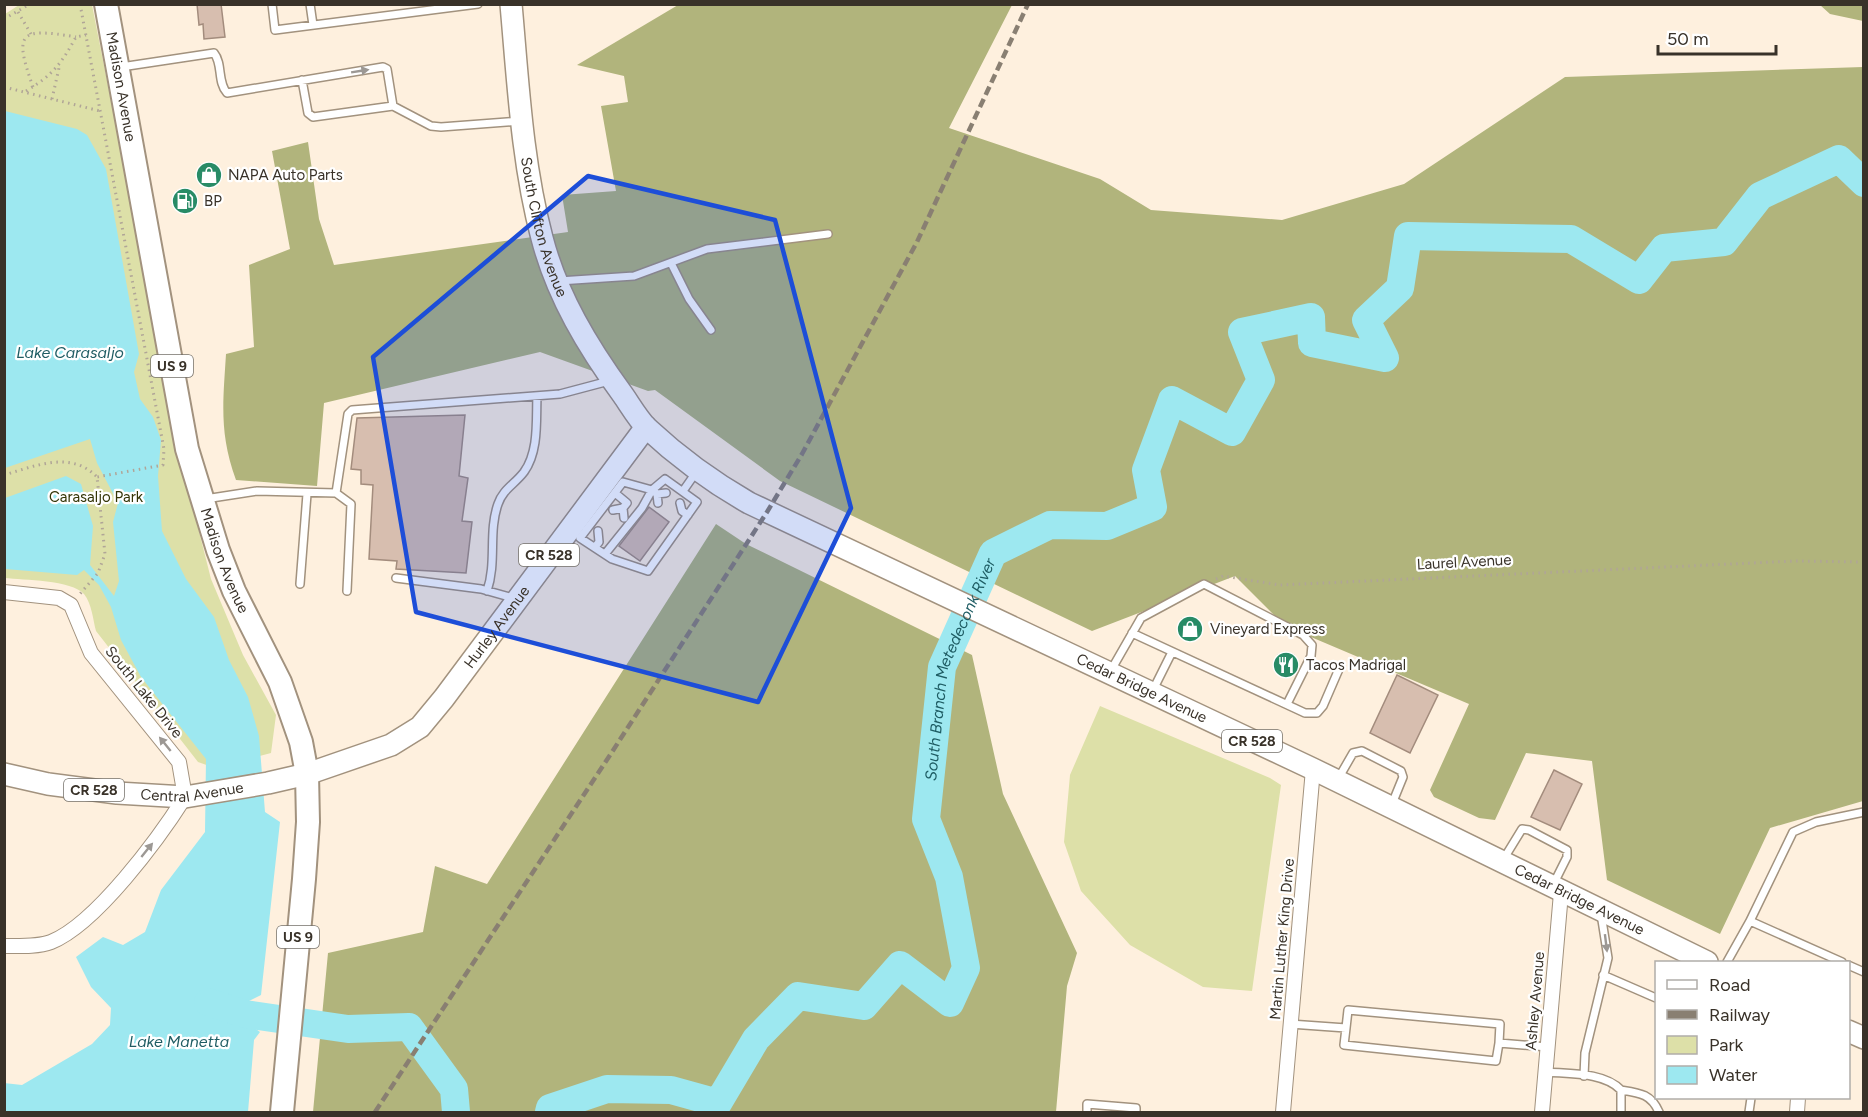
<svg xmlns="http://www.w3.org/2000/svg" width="1868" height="1117" font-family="Figtree,sans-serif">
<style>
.green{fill:#dde0a8}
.forest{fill:#b1b47c}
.water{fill:#9de8f0}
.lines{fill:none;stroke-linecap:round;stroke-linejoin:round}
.river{stroke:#9de8f0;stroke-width:28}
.building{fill:#d7beaf;stroke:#a38c7d;stroke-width:1.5}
.service-casing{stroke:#a2927e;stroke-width:10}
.minor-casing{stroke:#a2927e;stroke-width:16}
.primary-casing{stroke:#a2927e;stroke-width:24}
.trunk-casing{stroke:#a2927e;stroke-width:26}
.path{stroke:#b0a597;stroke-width:3;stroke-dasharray:1.5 4.5;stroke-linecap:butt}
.service{stroke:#fff;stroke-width:7}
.minor{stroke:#fff;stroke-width:14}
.primary{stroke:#fff;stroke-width:21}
.trunk{stroke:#fff;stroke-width:22}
.rail{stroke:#897f72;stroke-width:4.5;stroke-dasharray:9 4.5;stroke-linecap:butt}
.oneway{fill:#9c9894}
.marked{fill:#1d4ed8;fill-opacity:0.2;stroke:#1d4ed8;stroke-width:4.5;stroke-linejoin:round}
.labels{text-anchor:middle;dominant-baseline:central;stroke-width:4.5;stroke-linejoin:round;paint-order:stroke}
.shield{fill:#fff;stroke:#747069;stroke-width:1.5}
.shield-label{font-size:14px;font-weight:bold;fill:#393229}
.street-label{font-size:15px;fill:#393229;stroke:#fff}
.poi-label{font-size:15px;fill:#393229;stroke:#fff;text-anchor:start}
.park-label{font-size:15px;fill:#343507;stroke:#fff}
.water-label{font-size:16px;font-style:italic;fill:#1e5c63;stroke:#fff}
</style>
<rect width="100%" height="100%" fill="#fef0de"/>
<path class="green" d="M19,5H92L187,484L211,579L243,655L276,715L271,753L215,768L198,762L96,631C93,620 92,604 84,594C72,580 23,580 5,578V14Z
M1100,706L1270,778L1281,785L1252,991L1203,987L1130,945L1081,891L1064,842L1070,775Z"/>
<path class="forest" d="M678,5H1012L949,128L1100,179L1151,210L1282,220L1404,184L1565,77L1863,67V801L1770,828L1720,934L1607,880L1592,761L1526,753L1495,820L1479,818L1434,797L1430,790L1469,704L1285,626L1235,576L1092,631L780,481L655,390L648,391L540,352L324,403L317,486L236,480C219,433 223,403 226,354L254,347L249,265L290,249L272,151L308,142L319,219L334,265L568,232L562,195L616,191L601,106L628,102L624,76L577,65Z
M1820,5H1863V21L1830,14Z
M716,524L746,544L972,655L1003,794L1077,953L1067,986L1056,1112H313L328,953L423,932L435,866L487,884Z"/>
<path class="water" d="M5,111L77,129L87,135L106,169L139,354L134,372L140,399L153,417L161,440L158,476L162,531L186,579L214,617L229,660L248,697L259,736L265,812L280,822L261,995L249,1001C239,1014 248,1024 260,1032L254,1040L248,1112H5L4,1083L22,1085L92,1044L110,1025L111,1008L91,987L76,957L103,937L123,945L145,932L161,890L205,832L206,759L141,677L121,640L111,607L99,585L84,570L77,575L5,569V498L66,476L81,484L93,526L90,565L114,596L119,581L113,522L118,503L97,463L90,439L5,468Z"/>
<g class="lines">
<g class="river">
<path d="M208,1002L245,1014L348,1029L409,1027L454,1089L456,1112"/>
<path id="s1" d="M549,1112L550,1108L607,1089L671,1090L718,1103L756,1039L798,996L864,1006L900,965L950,1003L966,968L949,877L926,819L942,667L993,553L1050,525L1107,526L1153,507L1146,470L1172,400L1232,432L1261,380L1242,332L1311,317L1312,343L1385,358L1366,320L1400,288L1408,236L1571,239L1639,280L1664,248L1724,242L1760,196L1839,159L1864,183"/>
</g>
</g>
<path class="building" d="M197,4H221L225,37L204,39L203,24L199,25Z
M465,415L459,476L468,478L462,521L472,522L466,573L396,569L397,561L369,559L373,485L361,484V470L351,469L357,418Z
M649,507L669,522L640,561L619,546Z
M1397,675L1438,695L1410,753L1370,733Z
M1554,770L1582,784L1560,830L1531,817Z"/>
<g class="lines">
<g class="service-casing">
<path id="service" d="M272,4L275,30L478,4
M310,4L313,25
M121,67L214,53C223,64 217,82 227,93L383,67L387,69L393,106L313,117L308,113L302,80
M393,106L431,126L441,127L520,121
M671,263L689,299L711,330
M559,281L634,276L707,249L828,234
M665,479L697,502L648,571L612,559L580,538L623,482L652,490Z
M683,491L697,471
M336,493L351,504L347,591
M615,493L627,503L623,508
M205,499L257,491L336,493L348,414L352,410L560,394L609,381
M658,503L657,494L666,493
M680,503L682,511L688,515
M613,510L623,508L624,518
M595,547L599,542L598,531
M605,554L642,508L652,490L657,494
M396,578L481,589L513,598
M300,584L307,494
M487,591C497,562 488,532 498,504C503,489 515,484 524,472C539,451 536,421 537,396
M1132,633L1305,713H1317L1323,706L1339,669
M1110,672L1141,618L1204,584L1303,635L1312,645L1311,656L1287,704
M1153,690L1172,652
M1338,779L1353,753L1362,751L1401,771L1403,777L1392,804
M1503,860L1522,829L1529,830L1567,850V857L1554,883
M1750,921L1793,832L1816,822L1864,812
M1727,962L1750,921L1842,962
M1848,965L1864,972
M1603,975L1656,998
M1290,1024L1346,1028L1348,1010L1500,1024L1499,1043L1548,1047
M1346,1028L1344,1045L1496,1061L1499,1043
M1546,1072C1569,1074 1604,1072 1621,1090V1112
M1584,1076L1585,1053L1608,958L1601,914
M1621,1090C1640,1093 1651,1094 1659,1112
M1087,1112V1104L1136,1108V1112
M1749,1112L1751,1098"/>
</g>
<g class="minor-casing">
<path id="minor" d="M4,592L59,598L71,605L91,653L179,762L185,797C159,838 96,924 51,942C38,947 18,946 4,946
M1283,1112L1313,769
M1542,1112L1561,893
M1797,1112L1798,1098"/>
</g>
<g class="primary-casing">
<g id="primary">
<path id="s2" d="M511,4C518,82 522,163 542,238C557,296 588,347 623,395C630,405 638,419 647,428C677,456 714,483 749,503L1313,769L1707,962"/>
<path id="s3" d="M4,774L48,784L117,793L185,797L268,783L307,774L391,745L420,727L444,698L646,427"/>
<path d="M1848,1031L1864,1038"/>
</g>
</g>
<g class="trunk-casing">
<g id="trunk">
<path id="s4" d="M106,4L187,449L218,550L234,591L280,682L301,742L307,774L308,822L304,879L282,1112"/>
</g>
</g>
<path class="path" d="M80,4L164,449L163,465L97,477
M18,12L31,34
M4,19L30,4
M4,87L100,111
M33,87C14,33 18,27 76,37
M26,91C53,75 61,64 76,37L86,35
M52,99L59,68
M4,475C35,466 71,450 97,477L105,554L98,573L79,595
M1216,579L1223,576L1280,585L1795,561L1864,562"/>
<use href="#service" class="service"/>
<use href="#minor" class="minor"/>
<use href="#primary" class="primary"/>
<use href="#trunk" class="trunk"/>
<path class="rail" d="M375,1112L612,752L767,512L802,454L917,242L1028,4"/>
</g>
<defs><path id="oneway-solid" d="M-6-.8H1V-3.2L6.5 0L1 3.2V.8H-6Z" transform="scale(1.5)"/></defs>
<g class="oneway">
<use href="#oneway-solid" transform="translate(360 71) rotate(-9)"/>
<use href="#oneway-solid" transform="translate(165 744) rotate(-129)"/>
<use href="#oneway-solid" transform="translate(147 850) rotate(-51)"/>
<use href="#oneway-solid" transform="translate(1606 943) rotate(83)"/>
</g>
<path class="marked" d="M588,176L775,220L851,508L758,702L416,612L373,357Z"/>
<defs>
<g id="shop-disc" transform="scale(1.35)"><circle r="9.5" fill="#288b66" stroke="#fff"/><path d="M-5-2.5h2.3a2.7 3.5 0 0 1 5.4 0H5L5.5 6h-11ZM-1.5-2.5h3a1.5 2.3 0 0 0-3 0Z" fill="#fff"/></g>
<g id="fuel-disc" transform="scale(1.35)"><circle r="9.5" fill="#288b66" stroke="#fff"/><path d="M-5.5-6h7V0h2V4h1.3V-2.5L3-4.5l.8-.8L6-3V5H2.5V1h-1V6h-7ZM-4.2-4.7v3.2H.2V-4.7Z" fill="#fff"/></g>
<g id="restaurant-disc" transform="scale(1.35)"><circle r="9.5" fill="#288b66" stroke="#fff"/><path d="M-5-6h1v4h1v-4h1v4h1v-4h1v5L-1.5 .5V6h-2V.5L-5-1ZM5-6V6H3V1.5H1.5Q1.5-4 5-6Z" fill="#fff"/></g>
</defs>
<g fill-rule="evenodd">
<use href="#shop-disc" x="209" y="175"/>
<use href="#fuel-disc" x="185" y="201"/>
<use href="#shop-disc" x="1190" y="629"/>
<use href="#restaurant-disc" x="1286" y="665"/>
</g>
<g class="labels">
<g class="shield">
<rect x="151" y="355" width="42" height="22" rx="4.5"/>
<rect x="519" y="544" width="60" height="22" rx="4.5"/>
<rect x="1222" y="730" width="60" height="22" rx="4.5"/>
<rect x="64" y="779" width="60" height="22" rx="4.5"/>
<rect x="277" y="926" width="42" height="22" rx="4.5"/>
</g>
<g class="shield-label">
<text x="172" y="366">US 9</text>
<text x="549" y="555">CR 528</text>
<text x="1252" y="741">CR 528</text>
<text x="94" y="790">CR 528</text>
<text x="298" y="937">US 9</text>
</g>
<g class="street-label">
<text stroke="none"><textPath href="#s4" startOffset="84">Madison Avenue</textPath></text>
<text stroke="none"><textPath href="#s2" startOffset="226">South Clifton Avenue</textPath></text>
<text stroke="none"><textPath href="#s4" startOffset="570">Madison Avenue</textPath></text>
<text transform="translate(1464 562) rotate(-3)">Laurel Avenue</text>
<text stroke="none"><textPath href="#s3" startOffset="556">Hurley Avenue</textPath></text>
<text stroke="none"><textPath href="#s2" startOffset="1016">Cedar Bridge Avenue</textPath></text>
<text transform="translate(144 692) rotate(51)">South Lake Drive</text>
<text stroke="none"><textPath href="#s3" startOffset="190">Central Avenue</textPath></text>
<text stroke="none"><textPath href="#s2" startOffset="1502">Cedar Bridge Avenue</textPath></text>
<text transform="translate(1282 939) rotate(-85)">Martin Luther King Drive</text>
<text transform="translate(1535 1001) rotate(-85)">Ashley Avenue</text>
</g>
<g class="poi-label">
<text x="228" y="175">NAPA Auto Parts</text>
<text x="204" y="201">BP</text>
<text x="1210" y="629">Vineyard Express</text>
<text x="1306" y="665">Tacos Madrigal</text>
</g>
<g class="park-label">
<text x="96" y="497">Carasaljo Park</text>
</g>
<g class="water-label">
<text x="70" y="352">Lake Carasaljo</text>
<text stroke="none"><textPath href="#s1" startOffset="844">South Branch Metedeconk River</textPath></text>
<text x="179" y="1041">Lake Manetta</text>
</g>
</g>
<rect width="1868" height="1117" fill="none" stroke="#393229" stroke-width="12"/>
<rect x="1655" y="961" width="195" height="138" fill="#ffffff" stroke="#b0ada9" stroke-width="1.5"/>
<rect x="1667" y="980" width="30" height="9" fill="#ffffff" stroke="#b0ada9" stroke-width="1.5"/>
<text x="1709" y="991" font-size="18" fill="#393229">Road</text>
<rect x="1667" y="1010" width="30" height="9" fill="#897f72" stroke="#b0ada9" stroke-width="1.5"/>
<text x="1709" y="1021" font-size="18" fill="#393229">Railway</text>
<rect x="1667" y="1036" width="30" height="18" fill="#dde0a8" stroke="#b0ada9" stroke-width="1.5"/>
<text x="1709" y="1051" font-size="18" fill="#393229">Park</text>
<rect x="1667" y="1066" width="30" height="18" fill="#9de8f0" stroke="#b0ada9" stroke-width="1.5"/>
<text x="1709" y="1081" font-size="18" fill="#393229">Water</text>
<path d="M1658 45v9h118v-9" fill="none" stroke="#393229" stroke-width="3"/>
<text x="1667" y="45" font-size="18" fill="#393229" stroke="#ffffff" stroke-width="4.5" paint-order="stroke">50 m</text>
</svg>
